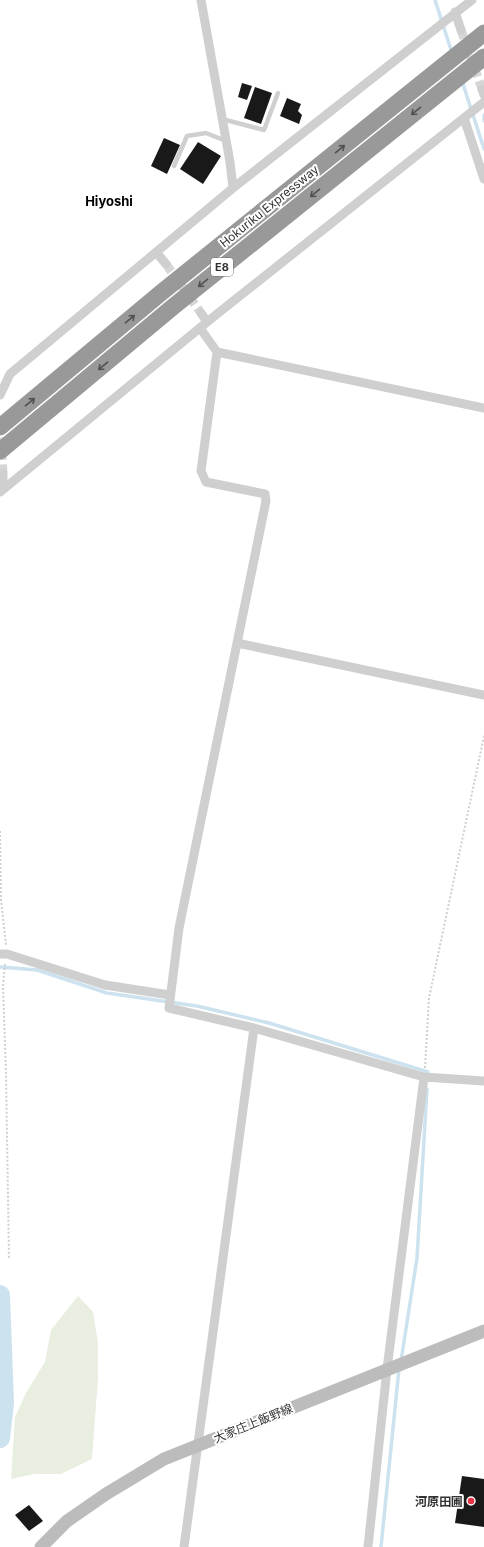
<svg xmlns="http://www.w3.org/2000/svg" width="484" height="1547" font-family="Inter,'Noto Sans JP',sans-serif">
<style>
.green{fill:#e8eee0}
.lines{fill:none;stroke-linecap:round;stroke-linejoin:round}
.stream{stroke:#cce2ee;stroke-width:3.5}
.river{stroke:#cce2ee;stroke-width:20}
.building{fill:#191919}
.minor-tunnel{stroke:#d6d6d6;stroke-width:9;stroke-dasharray:9 4.5;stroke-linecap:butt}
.path{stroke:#cfcfcf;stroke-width:2;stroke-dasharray:2 2;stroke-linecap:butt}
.service{stroke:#cfcfcf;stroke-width:4.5}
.minor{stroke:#cfcfcf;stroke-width:9}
.secondary{stroke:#bcbcbc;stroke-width:13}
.motorway{stroke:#999;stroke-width:17}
.oneway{stroke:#515151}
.poi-dot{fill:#ea3247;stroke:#fff;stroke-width:1.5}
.labels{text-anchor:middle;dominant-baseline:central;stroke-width:4;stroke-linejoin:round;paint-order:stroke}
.shield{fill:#fff;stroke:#707070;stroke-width:1}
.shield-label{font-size:11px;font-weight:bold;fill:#323232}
.street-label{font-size:12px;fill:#323232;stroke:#fff}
.poi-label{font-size:12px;font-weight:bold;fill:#323232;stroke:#fff;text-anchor:end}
.neighbourhood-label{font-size:13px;font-weight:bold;fill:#000;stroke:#fff}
</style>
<rect width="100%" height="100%" fill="#fff"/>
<path class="green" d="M78,1296L93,1312L98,1343V1377L92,1459L61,1474H34L11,1479L15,1417L26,1393L45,1362L51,1330Z"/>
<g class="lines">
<path class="stream" d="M435,0L452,53
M462,81L484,149
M484,115V121
M0,967L37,970L107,993L197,1006L269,1023L428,1072L427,1077
M401,1361L417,1258L427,1089
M381,1547L399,1369"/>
<path class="river" d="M0,1295L4,1403L0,1438"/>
</g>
<path class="building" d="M242,83L252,86L247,100L238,97Z
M255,87L272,93L261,124L244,118Z
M287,98L301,104L298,111L302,115L299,124L280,116Z
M164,138L180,145L167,174L151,166Z
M198,142L221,156L203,184L180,169Z
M462,1476L484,1479V1527L455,1523Z
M29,1505L43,1521L29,1531L15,1515Z"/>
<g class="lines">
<path class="minor-tunnel" d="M461,30L482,89
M166,264L201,313
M0,424L3,473"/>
<path class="path" d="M0,831L1,900L6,945
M5,964L3,986L6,1074L9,1259
M425,1068L429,998L484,736"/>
<path class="service" d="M222,119L264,130L278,93
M174,166L187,136L206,133L226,141"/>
<path class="minor" d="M201,0L230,162L233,188
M455,12L461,30
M482,89L484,95
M464,118L484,179
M156,252L166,264
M201,313L207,322
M200,328L217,352L484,408
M217,352L201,471L206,482L265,494L266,501L179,928L169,1008L254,1028L424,1077L387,1369L368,1547
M0,395L10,374L233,188L472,0
M3,489V473
M0,492L207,322L484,102
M237,643L484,695
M0,954H7L105,985L170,995
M424,1077L484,1081
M184,1547L254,1028"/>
<path class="secondary" d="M41,1547L67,1521L106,1494L164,1459L484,1331"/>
<path class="motorway" d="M0,427L162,292L484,33
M0,451L174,306L484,57"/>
</g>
<defs><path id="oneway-shaft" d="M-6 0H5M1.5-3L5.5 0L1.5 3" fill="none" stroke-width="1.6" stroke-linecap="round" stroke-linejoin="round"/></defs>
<g class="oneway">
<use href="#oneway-shaft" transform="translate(416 111) rotate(141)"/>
<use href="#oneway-shaft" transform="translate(340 149) rotate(-39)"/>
<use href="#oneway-shaft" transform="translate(315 193) rotate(141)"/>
<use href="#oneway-shaft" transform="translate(203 283) rotate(141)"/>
<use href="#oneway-shaft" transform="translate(130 319) rotate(-40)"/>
<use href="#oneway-shaft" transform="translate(103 366) rotate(140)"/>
<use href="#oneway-shaft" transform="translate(30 402) rotate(-40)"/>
</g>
<circle class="poi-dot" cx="471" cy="1501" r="4"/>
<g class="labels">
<rect class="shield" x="211" y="258" width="22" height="18" rx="3"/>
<g class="shield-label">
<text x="222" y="267">E8</text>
</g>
<g class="street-label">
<text transform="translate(269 206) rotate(-39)">Hokuriku Expressway</text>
<text transform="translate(253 1423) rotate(-22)">大家庄上飯野線</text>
</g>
<g class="poi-label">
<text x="463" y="1501">河原田圃</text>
</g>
<g class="neighbourhood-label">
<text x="109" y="201">Hiyoshi</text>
</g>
</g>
</svg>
